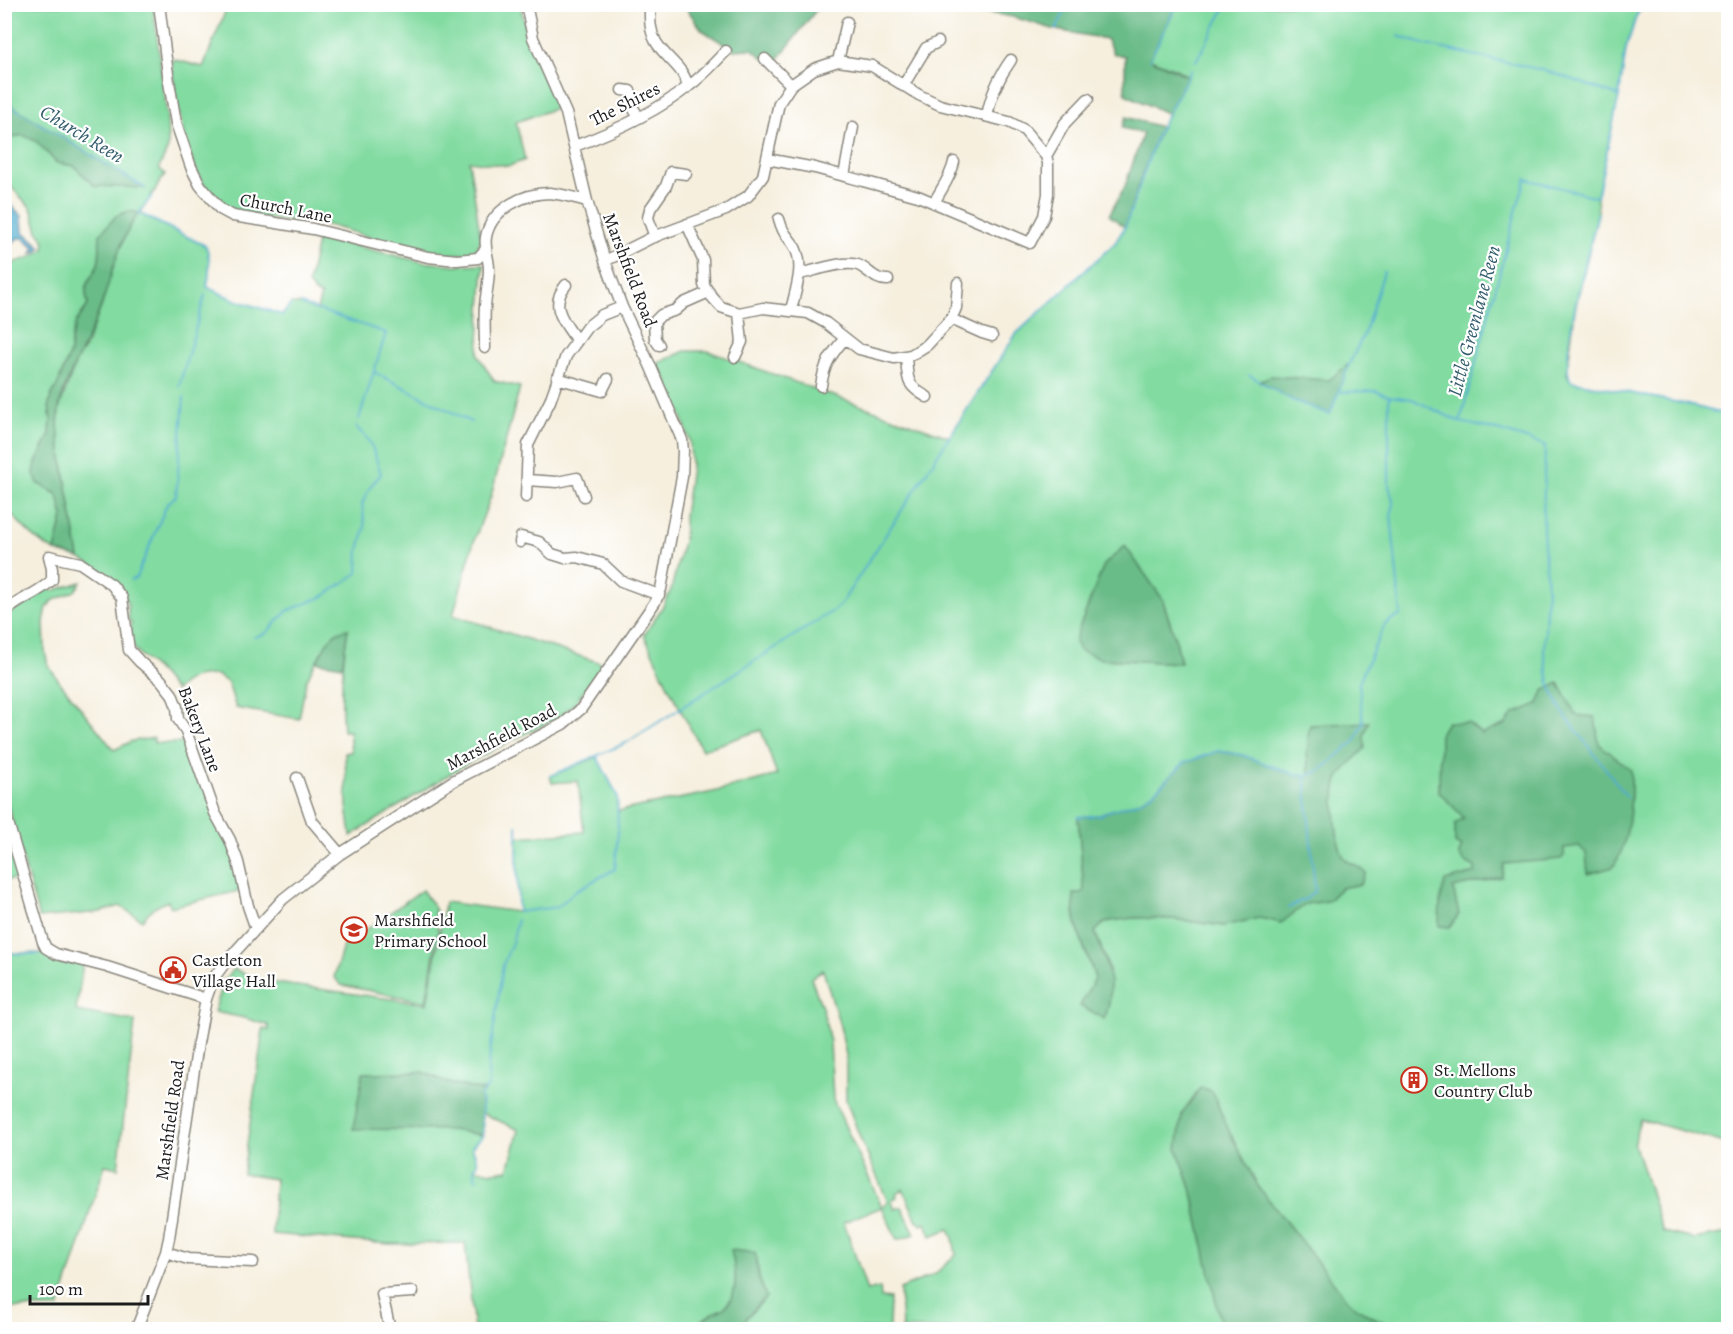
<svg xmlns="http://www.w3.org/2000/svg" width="1733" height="1334" font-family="Alegreya,serif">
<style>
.green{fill:#82dba1;stroke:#4f7c5e;stroke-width:1.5;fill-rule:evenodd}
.forest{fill:#69bb87;stroke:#426c52;stroke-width:1.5}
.water{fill:#51adcf;stroke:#366476;stroke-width:1.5}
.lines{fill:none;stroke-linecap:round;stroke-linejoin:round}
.stream{stroke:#51adcf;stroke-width:2}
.minor-casing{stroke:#89867d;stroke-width:13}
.minor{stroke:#fff;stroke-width:10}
.labels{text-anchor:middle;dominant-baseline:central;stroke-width:4.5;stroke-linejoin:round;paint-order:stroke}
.street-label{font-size:18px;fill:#1c1c1c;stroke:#fff}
.poi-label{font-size:18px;fill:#1c1c1c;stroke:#fff;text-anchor:start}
.water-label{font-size:20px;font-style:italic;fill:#345d6d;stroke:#fff}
</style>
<rect width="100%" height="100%" fill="#fff"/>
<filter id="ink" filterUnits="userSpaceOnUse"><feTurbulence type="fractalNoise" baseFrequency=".0167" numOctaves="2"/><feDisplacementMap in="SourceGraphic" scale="12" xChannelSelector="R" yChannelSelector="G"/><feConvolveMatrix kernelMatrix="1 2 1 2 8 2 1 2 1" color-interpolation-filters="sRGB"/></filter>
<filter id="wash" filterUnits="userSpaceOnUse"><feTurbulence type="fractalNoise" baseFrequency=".008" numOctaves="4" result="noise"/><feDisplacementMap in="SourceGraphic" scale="24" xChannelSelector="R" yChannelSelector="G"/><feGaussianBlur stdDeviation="1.35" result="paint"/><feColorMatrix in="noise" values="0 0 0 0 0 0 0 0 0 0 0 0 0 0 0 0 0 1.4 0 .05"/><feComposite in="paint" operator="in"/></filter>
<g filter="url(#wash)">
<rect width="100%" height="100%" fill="#f6efde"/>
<path class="green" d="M5,5H153L167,116L168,148L159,168L165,174L140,214L206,246C211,260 210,273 207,287L235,300L282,315L291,304H301L317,310L321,295L315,293L308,284L318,237L422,262L456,265L484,264L478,355L494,381L520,387L491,496L474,541L453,615L604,664L574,704L558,718L512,740L461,767L351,836L347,806L345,753L351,752L349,731H343C340,696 342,664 348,629L322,651L312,669L306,682L299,719L236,708L228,683L217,675C196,676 190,676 175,691C169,684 163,676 156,669C137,652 128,650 131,622L128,618C131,585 105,572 79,558L58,433L59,409L77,359L85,347L102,305L110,273L129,227L139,213L129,211L100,234C99,243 101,256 98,264C90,285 82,279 88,305L76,323L71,340L70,353L57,386L51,396L49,405L51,421L50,434L36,463L38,483L58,495L63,517L55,551C35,541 20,524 5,507V264C18,262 33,258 44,249L45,242L38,231L31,208L15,191L5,183V140L23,135L36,141L57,163L74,166L95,186L143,187L5,102Z
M228,5H520L529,40L556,108L516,122L525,160L509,166L469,161L481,240L475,252C423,263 368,233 318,223C285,217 240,223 214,197C186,170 174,96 172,59L203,67Z
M1177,5H1643L1636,17L1626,49L1619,96L1597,197L1598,213L1575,310L1567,374L1571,381L1685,404L1728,415V456L1724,471L1728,507V1144L1640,1119L1634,1143L1663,1232L1694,1239L1728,1233V1329H902L900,1289L935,1274L956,1255L953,1238L949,1229L931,1236L926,1223L921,1225L919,1221H917L903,1189L896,1193L897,1197L891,1200L895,1209L902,1207L915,1234L897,1240L882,1207L844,1222L867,1291L880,1288L881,1298L890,1299L889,1329H742L747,1317L766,1297L759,1278L757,1258L750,1251L739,1252L732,1250L736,1272L734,1292L732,1298L724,1308L710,1315L693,1329H474L465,1243L389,1244L272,1234L275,1179L243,1174L263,1029L269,1030L268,1025L240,1017L214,1012L225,979L234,969L261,981L427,1004L445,902L518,912L517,837L584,832L578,781L552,783L550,776L597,757L617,795L618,811L713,792L777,775L761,730L702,750L669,688L644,635L663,606L671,590L684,538V516L691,467L690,442L682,417L656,364L685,351H708L949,437L1016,334L1115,243L1125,227L1157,135L1188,76L1176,69L1150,59ZM1162,598L1176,641L1181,663L1102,659ZM1229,752L1293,774L1224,926C1190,922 1144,912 1111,921C1104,922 1100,927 1095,931L1110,972L1095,978C1086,951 1071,923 1074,894L1084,892L1078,817L1101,815L1106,812L1138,802L1152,794L1173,773ZM823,970L840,1026L846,1055V1100L861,1140L888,1202L882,1207L833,1099L830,1042L823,1010L811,978ZM423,1072L448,1083L484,1091L481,1095L482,1113L519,1130L508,1170L492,1172L475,1169L478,1163L472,1147L483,1135L452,1130L363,1073Z
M81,582L75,591L52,601L47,607L44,622L45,652L48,665L59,681L114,750L132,741L154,738V743H187L231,848L243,890L171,907L168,901L153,908L142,920L120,906L101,912L39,918L5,795V619L12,610L48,588L52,591Z
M4,822L22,879L5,880Z
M422,890L436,910L434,913L438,930L426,1002L341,985L334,977L343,946Z
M5,953H47L83,963L76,1011L135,1021L118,1168L105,1165L59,1308H5Z"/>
<path class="forest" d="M684,5H820L777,61L765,59L752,49L733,50L702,30Z
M943,5H1177L1150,59L1188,76L1168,114L1125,94V56L1114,54L1106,39L1056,30L1013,17Z
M5,102L145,188L95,186L74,166L57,163L36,141L23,135L5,139Z
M1126,117L1161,127L1142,175L1125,227L1109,215L1125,186L1143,133L1122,128Z
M129,211L139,213C117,242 113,274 101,306C89,341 67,372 59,408C56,424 60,442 62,458C67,492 74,525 79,558L55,551L63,517L58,495L38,483L34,474L36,463L50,434L51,421L49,405L51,396L57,386L70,353L71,340L76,322L88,305C82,279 90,285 98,264C101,256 99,243 100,234L116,216Z
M1349,364L1330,414L1292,400L1259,381L1271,376L1329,380Z
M1125,546L1162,598L1176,641L1181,663L1102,659L1079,650L1075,642L1076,636L1104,565Z
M348,629L342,666L317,662C324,647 330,631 348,629Z
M1559,683L1576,715L1595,717L1599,744L1631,770C1632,799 1630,843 1613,867L1588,874L1586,853L1579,846L1564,848V856L1561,859L1504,864L1502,877L1453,888L1459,914L1450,927L1439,926L1440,901L1445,881L1475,873V867L1463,861L1459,854L1462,847L1455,843V824L1464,818L1439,792L1440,734L1447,722L1468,723L1482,734L1506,724L1513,714L1538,704L1543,691Z
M1369,722L1364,736L1365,748C1357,757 1342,770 1338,780C1332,793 1335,851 1347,861C1355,866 1359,865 1366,873L1361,884L1341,888L1328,901L1306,904L1281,923L1259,918L1224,926L1172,919L1134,918L1110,921L1103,924L1095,932C1106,962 1118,988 1104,1019L1080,1006L1095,978C1087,951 1071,923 1074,894L1084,892L1078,817L1101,815L1106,812L1138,802L1152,794L1184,763L1218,751L1242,755L1293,774L1309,775C1307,757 1306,743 1310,725Z
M423,1072L448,1083L485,1091L481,1095L483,1135L452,1130L353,1129L363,1073Z
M1201,1087L1212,1091L1229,1131L1258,1186L1348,1301L1367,1314L1392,1326L1393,1329H1222L1191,1188L1177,1149L1182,1113Z
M731,1250L755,1253L759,1278L766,1297L747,1317L742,1329H693C699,1324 704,1318 711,1314C715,1312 720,1311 724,1308C741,1294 735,1268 731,1250Z"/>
<path class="water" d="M5,199L22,216L23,231L41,247L36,252L32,253L35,248L23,238H18L8,247L5,246Z"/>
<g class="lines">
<path class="stream" d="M1056,30L1068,4
M1398,36L1426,45L1547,71L1619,96
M1150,59L1177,4
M1196,61L1227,4
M4,102L145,188
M152,196L139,213L206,246C211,260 210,273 207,287L235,300L283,315L291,304
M1598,213C1591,243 1557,359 1571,381L1685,404L1728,415
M301,304L386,333L359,419
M374,372L471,422
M1249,375L1292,400L1330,414L1349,364L1365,332L1384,272
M179,387L205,295
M1341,392L1376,391L1389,396L1412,399L1460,422
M131,580L136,578L167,504L176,496L184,397
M254,637L265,634L287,611L324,596L358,573L359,550L365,527L362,504L370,487L381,474C377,463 375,451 369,441C365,435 359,432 356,426
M550,776L626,743L839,607L1016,334L1115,243L1125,227L1157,135L1191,70
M1627,797L1561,710L1549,683L1544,653L1547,589L1543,530L1545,445L1501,431L1460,422L1518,204L1526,179L1597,197L1619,96L1626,49L1636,17L1643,4
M1078,817L1101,815L1106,812L1138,802L1152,794L1184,763L1218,751L1242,755L1293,774L1309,775L1321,770L1355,741L1363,723L1359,683L1362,675L1384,626L1389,621L1401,615L1391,515L1394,504L1389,486V396
M517,826L518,912L558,907L575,891L615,869L618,831L617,795L597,757
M1288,908L1307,898L1315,891L1305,775
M4,953L39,954
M476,1179L474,1169L478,1163L472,1147L483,1135L481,1095L489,1085L488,1067L503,965L513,940L517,920"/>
</g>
</g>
<g filter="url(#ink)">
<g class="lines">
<g class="minor-casing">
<path id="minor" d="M159,4L169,82L176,123L191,167L200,185L220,209L233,216L313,229L428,257L457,260L478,258L485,250
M650,4C650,17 649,30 656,42C666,59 684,67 688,87
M765,59L791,85
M838,61L847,22
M903,86L926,48L938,42
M622,90L630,91L632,94V106L639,118
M987,116C991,94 998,78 1011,60
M575,146C615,131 655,113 689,86C703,76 714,63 726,51
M1046,156L1065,123L1088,99
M844,176L853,127
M934,203C941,189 951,177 954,162
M779,219C783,233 785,233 793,244C806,264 796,288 791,310
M687,224L703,260L704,285L712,297L721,307L739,313L763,308L808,313L826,323L859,349L894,358L911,355L927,345L951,319L982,333L992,336
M655,237L648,218L650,209L666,186L671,172L686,174
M605,261L651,238L726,210L748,196L763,176L779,103L791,85L814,69L838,61L872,66L919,95L940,105L1009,122L1024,130L1046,156L1048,163V194L1044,216L1030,243L918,196L815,168L767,159
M800,274C814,271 844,260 858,265C868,269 875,281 888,280
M566,285C548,306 565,323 577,341
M951,319L956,308L958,283
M659,345L655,339L654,322L661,315L676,310L684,303L709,292
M485,348C485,334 484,320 485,306C486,294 489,281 489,269C489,258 484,249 486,237C491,209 524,193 550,193C562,194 575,198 587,201
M906,356C908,379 905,385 927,397
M735,357L742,342L739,313
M557,378L602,391L608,379
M821,386C824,364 830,356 845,338
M527,480L557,482L577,478L584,496
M526,497L528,445L550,401L566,356L587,327L602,315L622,307
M520,542L521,537L539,542L552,554L565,558L577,557L603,564L621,581L659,595
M4,613C18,599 38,594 52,580V569L49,556L80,563L112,585L122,598L129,650L140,662L161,680L172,694L177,707L178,719L186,731L215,813L230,840L238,862L248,906L256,929
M297,778L312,821L340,854
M4,809L43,942L46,948L56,954L107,967L206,999
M166,1252L188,1259L253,1262
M136,1330L166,1252L169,1238L198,1043L206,999L213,979L224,964L283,899L340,854L453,781L563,724L581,709L655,602L661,589L682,477L683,451L682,440L650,365L622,307L605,261L587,201L566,113L533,38L526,4
M390,1330L382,1294L413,1292"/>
</g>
<use href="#minor" class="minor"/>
</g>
</g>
<defs>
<g id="school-ring" transform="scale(1.35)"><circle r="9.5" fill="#fff" stroke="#c8321e" stroke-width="1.5"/><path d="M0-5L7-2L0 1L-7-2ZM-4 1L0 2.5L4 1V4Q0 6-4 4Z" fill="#c8321e"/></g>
<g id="civic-ring" transform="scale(1.35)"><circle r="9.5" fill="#fff" stroke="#c8321e" stroke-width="1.5"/><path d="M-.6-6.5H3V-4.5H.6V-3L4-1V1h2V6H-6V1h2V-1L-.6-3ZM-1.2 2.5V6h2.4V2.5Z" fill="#c8321e"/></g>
<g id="building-ring" transform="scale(1.35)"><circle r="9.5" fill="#fff" stroke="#c8321e" stroke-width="1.5"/><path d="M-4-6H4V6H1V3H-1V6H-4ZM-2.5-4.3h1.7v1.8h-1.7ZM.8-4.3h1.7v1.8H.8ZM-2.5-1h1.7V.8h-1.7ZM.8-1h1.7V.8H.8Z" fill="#c8321e"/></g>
</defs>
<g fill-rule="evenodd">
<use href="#school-ring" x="354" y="930"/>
<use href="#civic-ring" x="173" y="970"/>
<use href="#building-ring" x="1414" y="1080"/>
</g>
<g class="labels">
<g class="street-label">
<text transform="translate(625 104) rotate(-27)">The Shires</text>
<text transform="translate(286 208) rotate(11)">Church Lane</text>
<text transform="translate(630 270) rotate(69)">Marshfield Road</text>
<text transform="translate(200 729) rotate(69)">Bakery Lane</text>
<text transform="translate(501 737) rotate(-28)">Marshfield Road</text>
<text transform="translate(170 1120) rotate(-82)">Marshfield Road</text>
</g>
<g class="poi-label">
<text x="374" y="920">Marshfield<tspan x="374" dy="21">Primary School</tspan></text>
<text x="192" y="960">Castleton<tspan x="192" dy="21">Village Hall</tspan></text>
<text x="1434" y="1070">St. Mellons<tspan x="1434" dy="21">Country Club</tspan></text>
</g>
<g class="water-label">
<text transform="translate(82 134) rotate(31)">Church Reen</text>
<text transform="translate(1474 321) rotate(-75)">Little Greenlane Reen</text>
</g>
</g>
<rect width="1733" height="1334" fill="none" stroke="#fff" stroke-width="24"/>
<path d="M30 1295v9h118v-9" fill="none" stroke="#1c1c1c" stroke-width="3"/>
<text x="39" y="1295" font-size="18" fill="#1c1c1c" stroke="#ffffff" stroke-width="4.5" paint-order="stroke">100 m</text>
</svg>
